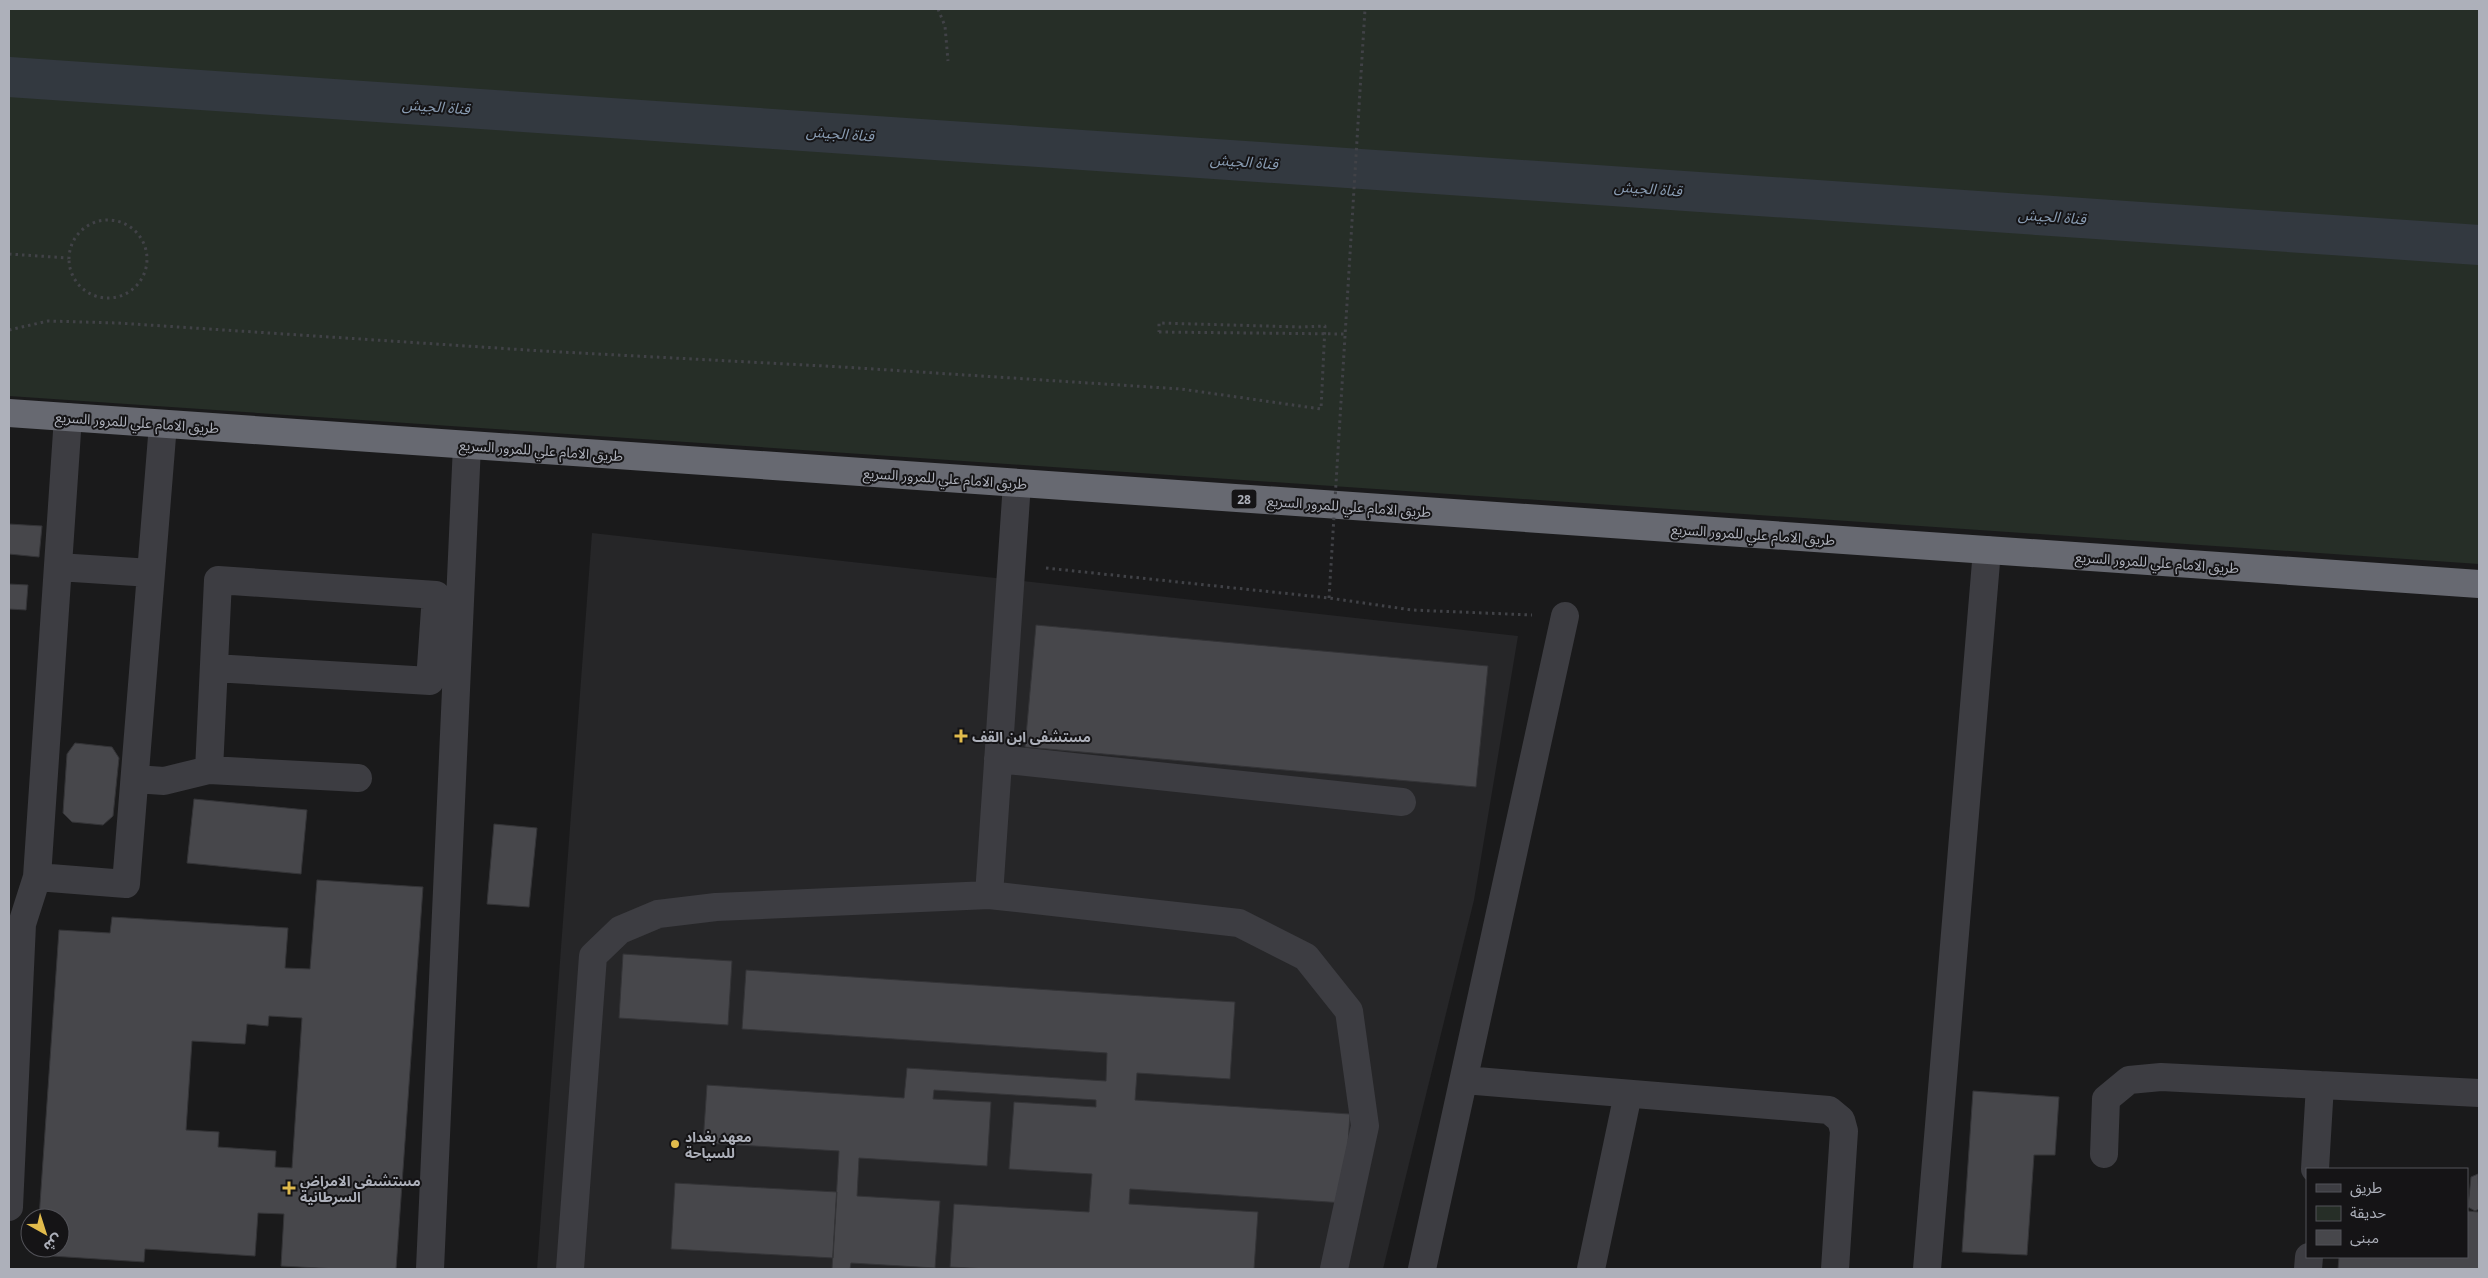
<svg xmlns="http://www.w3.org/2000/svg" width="2488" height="1278" font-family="'Noto Sans','Noto Sans Arabic',sans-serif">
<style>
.built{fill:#262628}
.green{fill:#262e27}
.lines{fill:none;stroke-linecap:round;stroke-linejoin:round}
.canal{stroke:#333940;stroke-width:40}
.building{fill:#47474b;stroke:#343437;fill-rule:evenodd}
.path{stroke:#414247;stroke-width:3;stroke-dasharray:2.5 4;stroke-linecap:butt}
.minor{stroke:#3d3d42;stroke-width:28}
.highway{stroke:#676971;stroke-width:28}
.path-bridge{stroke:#414247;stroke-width:3;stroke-dasharray:2.5 4;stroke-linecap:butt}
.poi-dot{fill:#e1bb4c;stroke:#151416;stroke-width:2}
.labels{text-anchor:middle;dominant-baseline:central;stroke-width:4;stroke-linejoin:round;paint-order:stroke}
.shield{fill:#151416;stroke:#7f8189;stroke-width:1}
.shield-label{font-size:12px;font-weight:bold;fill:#adb0ba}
.street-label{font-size:14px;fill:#adb0ba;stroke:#151416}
.poi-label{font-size:14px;font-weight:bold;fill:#adb0ba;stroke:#151416;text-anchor:start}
.water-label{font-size:15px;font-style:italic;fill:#889bb1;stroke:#151416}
</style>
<rect width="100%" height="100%" fill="#1a1a1b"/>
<path class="built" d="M592,533L1518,636L1474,900L1383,1269H537Z"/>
<path class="green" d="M9,9H2479V564L9,396Z"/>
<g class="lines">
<path class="canal" d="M9,77L2479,245"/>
</g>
<path class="building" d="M9,524L42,526L39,557L9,554Z
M9,584L28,585L26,610L9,609Z
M1036,625L1488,666L1476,787L1025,747Z
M75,743L112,747L119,758L113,816L103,825L72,822L63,813L67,754Z
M194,799L307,810L301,874L187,863Z
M494,824L537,828L529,907L487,904Z
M317,880L423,887L396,1269H337L281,1266L284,1214L258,1213L255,1256L145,1249L144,1262L36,1255L37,1248H60V1218H39L59,930L110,933L112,917L288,928L285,968L310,969ZM269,1016L302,1018L292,1168L275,1167L276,1151L218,1147L219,1132L186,1130L192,1041L245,1044L247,1024L268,1026Z
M623,954L732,961L728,1025L619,1018Z
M746,970L1235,1002L1230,1079L1137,1073L1135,1100L1350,1114L1344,1203L1130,1189L1129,1204L1258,1212L1254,1269H988L950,1267L954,1204L1089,1212L1092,1174L1009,1169L1014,1102L1096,1107V1100L934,1090L933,1099L991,1102L987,1166L859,1158L857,1196L940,1201L935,1268L851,1263L850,1269H832L839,1151L703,1143L707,1085L904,1098L907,1068L1106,1081L1107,1053L742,1029Z
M1973,1091L2059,1097L2055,1155H2034L2027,1255L1962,1252Z
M2478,1174L2479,1209L2475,1211L2468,1207L2471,1177Z
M675,1183L837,1192L833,1258L671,1249Z
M2467,1211L2479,1212V1269H2338L2339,1257H2467Z"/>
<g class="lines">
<path class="path" d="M938,9L945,26L948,61
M69 259a39 39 0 1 1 78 0a39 39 0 1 1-78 0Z
M9,254L68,258
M9,330L48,321L118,323L542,351L843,367L1181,389L1321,409L1325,326L1301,327L1159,323V332
M1046,568L1329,598L1412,610L1532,615"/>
<path class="minor" d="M68,417L37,877L126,884L163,424
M1017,483L989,895L1239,923L1306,957L1349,1011L1365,1126L1334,1269
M58,567L151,573
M998,759L1402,802
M209,770L218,580L436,595L430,681L214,668
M135,779L164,781L209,770L358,778
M1464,1080L1829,1110L1841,1120L1844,1131L1835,1269
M2104,1154L2106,1099L2129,1080L2161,1077L2479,1093
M2315,1169L2320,1085
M9,1207L22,924L37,877
M430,1269L467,445
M570,1269L593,956L620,930L658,914L716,907L989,895
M1422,1269L1565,616
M1591,1269L1628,1094
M1927,1269L1987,550
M2308,1269L2309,1257"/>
<path class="highway" d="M9,413L2479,584"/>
<path class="path-bridge" d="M1159,332L1345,334
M1329,598L1365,9"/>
</g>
<g class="poi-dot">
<path d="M958.5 728.5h5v5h5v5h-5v5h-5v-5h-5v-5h5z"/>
<circle cx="675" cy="1144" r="5"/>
<path d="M286.5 1180.5h5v5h5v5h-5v5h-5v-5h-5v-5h5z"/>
</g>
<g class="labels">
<rect class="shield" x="1231.5" y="489.5" width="25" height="19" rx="4"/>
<g class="shield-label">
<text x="1244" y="499">28</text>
</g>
<g class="street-label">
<text transform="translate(137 422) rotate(4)">طريق الامام علي للمرور السريع</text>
<text transform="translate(541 450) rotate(4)">طريق الامام علي للمرور السريع</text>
<text transform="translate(945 478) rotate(4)">طريق الامام علي للمرور السريع</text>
<text transform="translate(1349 506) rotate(4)">طريق الامام علي للمرور السريع</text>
<text transform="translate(1753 534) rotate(4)">طريق الامام علي للمرور السريع</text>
<text transform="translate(2157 562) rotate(4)">طريق الامام علي للمرور السريع</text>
</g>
<g class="poi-label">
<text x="972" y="736">مستشفى ابن القف</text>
<text x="685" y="1136">معهد بغداد<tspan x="685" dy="16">للسياحة</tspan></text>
<text x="300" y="1180">مستشىفى الامراض<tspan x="300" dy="16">السرطانية</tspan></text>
</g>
<g class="water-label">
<text transform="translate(436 106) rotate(4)">قناة الجيش</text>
<text transform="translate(840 133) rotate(4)">قناة الجيش</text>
<text transform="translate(1244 161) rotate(4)">قناة الجيش</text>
<text transform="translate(1648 188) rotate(4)">قناة الجيش</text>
<text transform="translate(2052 216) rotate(4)">قناة الجيش</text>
</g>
</g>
<rect width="2488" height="1278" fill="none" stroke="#adb0ba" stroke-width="20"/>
<rect x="2306" y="1168" width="162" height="90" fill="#151416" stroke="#525258"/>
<rect x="2316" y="1184" width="25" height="8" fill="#3d3d42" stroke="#525258"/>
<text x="2350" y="1193" font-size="15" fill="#adb0ba">طريق</text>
<rect x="2316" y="1206" width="25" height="15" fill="#262e27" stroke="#525258"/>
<text x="2350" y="1218" font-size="15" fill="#adb0ba">حديقة</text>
<rect x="2316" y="1230" width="25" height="15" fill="#47474b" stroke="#525258"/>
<text x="2350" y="1243" font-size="15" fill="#adb0ba">مبنى</text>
<g transform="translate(45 1233) rotate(141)"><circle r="24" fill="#151416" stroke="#525258"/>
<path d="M0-4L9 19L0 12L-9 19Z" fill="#e1bb4c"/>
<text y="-8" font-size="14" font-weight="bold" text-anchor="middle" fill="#adb0ba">ش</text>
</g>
</svg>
